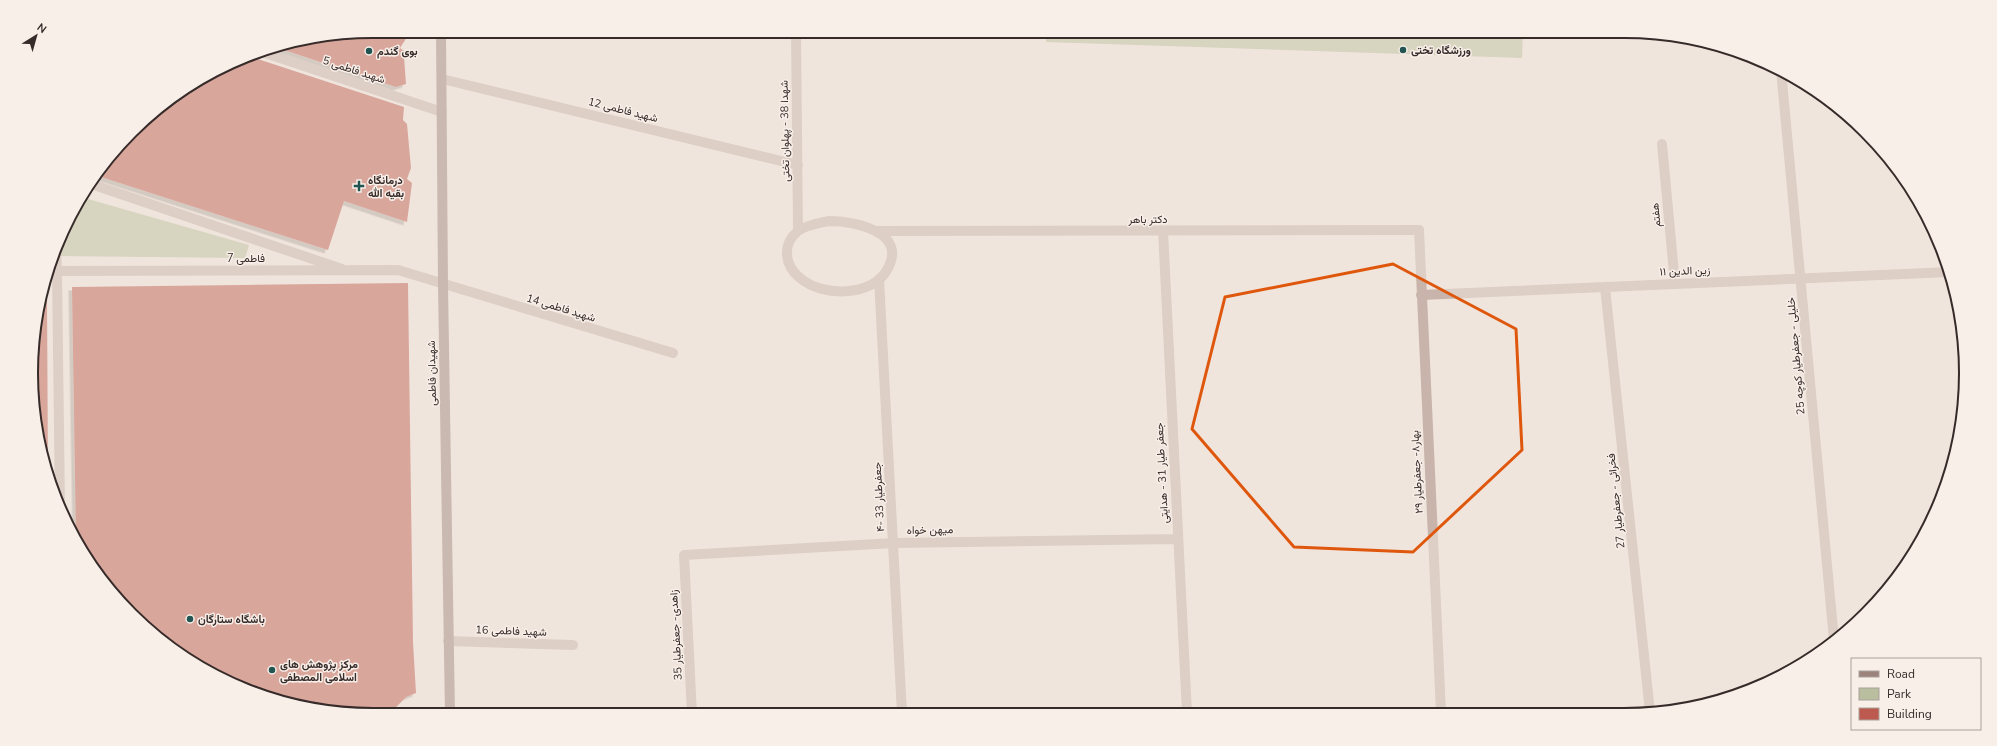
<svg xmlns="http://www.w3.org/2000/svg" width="1997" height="746" font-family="'Nunito Sans',Vazirmatn,sans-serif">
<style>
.green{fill:#b8be9e}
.building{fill:#bd5a4f;filter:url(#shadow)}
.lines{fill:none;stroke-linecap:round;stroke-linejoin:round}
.lane{stroke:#c8b4aa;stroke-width:10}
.street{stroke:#c8b4aa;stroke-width:10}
.secondary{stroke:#9b837c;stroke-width:10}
.marked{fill:none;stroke:#df570d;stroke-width:3;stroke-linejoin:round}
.poi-dot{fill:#225451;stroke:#f8efe9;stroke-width:1.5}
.labels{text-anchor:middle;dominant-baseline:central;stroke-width:3;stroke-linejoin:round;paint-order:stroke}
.poi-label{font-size:11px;font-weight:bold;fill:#362b29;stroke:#f8efe9;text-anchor:start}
.street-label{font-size:11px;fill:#362b29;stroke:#f8efe9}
.rim{fill:none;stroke:#362b29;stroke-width:2}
</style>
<defs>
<filter id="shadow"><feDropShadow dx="-3.5" dy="3.5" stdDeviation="0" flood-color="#0004"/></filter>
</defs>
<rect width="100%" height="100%" fill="#f0e5dd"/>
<path class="green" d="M1046,31H1523L1522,58L1046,42Z
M81,197L249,245L245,258L52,256L77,202Z"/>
<path class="building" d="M373,31H404L409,34L400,48L407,53L404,57L406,84L396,87L275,47Z
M249,56L404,107L403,120L407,124L411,168L407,179L412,183L407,222L344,201L328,250L98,176L148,116L202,77Z
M408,283L413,642L416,693L406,697L396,707L395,715H373L284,703L222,680L165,644L89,563L76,539L72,287Z
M43,290L47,294L48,475L38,440L34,328Z"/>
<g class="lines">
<path class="lane" d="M259,51L442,112
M91,184L342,269
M877,231L1419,230
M56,248L57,271"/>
<path class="street" d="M796,31L798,231
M1781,70L1834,640
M442,79L798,165
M1662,144L1675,284
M829,221C855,221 909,232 887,270C872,297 822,297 800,278C785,266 781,245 798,231C806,225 819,223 829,221Z
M1419,230L1441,713
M1163,231L1187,713
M47,271L398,270L673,353
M57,271L60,509
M879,279L902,714
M1605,287L1650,712
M1421,295L1950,272
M448,641L573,645
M692,714L684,555L894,543L1177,539"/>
<path class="secondary" d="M441,31L443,285L450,715"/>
</g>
<path d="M0 0H1997V746H0ZM1393,264L1516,329L1522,450L1413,552L1294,547L1192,429L1225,297Z" fill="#f0e5dd" fill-opacity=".55" fill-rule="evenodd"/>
<path class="marked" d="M1393,264L1516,329L1522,450L1413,552L1294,547L1192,429L1225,297Z"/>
<g class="poi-dot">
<circle cx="1403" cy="50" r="4"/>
<circle cx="369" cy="51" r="4"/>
<path d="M357 180h4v4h4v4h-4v4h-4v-4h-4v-4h4z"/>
<circle cx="190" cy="619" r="4"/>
<circle cx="272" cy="670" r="4"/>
</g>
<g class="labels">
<g class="poi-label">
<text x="1411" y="50">ورزشگاه تختی</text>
<text x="377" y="51">بوی گندم</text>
<text x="368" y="180">درمانگاه<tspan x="368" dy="13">بقیه الله</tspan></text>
<text x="198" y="619">باشگاه ستارگان</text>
<text x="280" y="664">مرکز پژوهش های<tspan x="280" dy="13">اسلامی المصطفی</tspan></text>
</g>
<g class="street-label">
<text transform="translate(354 70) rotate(18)">شهید فاطمی 5</text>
<text transform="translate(623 110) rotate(14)">شهید فاطمی 12</text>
<text transform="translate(785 131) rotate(-91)">شهدا 38 - پهلوان تختی</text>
<text transform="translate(1656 215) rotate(-95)">هفتم</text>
<text x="1148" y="219">دکتر باهر</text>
<text x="246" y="258">فاطمی 7</text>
<text transform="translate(1685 271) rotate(-2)">زین الدین ۱۱</text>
<text transform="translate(561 308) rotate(17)">شهید فاطمی 14</text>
<text transform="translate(1796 356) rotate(-95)">خلیلی - جعفرطیار کوچه 25</text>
<text transform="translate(432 373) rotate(-91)">شهیدان فاطمی</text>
<text transform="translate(1417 472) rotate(-93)">بهار۸- جعفرطیار ۲۹</text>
<text transform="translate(1162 473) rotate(-93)">جعفر طیار 31 - هدایتی</text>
<text transform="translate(879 497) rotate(-93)">۴- جعفرطیار 33</text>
<text transform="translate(1616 501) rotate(-96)">فخرائی - جعفرطیار 27</text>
<text transform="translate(930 530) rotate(-1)">میهن خواه</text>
<text transform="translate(511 631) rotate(2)">شهید فاطمی 16</text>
<text transform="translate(676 635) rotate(-93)">زاهدی- جعفرطیار 35</text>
</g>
</g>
<path d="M0 0H1997V746H0ZM373 38H1624A335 335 0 0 1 1959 373V373A335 335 0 0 1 1624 708H373A335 335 0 0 1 38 373V373A335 335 0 0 1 373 38Z" fill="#f8efe9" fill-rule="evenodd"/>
<path class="rim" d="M373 38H1624A335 335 0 0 1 1959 373V373A335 335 0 0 1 1624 708H373A335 335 0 0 1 38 373V373A335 335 0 0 1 373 38Z"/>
<rect x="1851" y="658" width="130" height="72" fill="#f8efe9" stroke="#aaa19c"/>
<rect x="1859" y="671" width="20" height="6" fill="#9b837c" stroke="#aaa19c"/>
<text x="1887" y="678" font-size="12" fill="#362b29">Road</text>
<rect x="1859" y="688" width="20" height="12" fill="#b8be9e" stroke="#aaa19c"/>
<text x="1887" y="698" font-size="12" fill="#362b29">Park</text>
<rect x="1859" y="708" width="20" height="12" fill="#bd5a4f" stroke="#aaa19c"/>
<text x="1887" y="718" font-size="12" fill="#362b29">Building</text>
<g transform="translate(36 36) rotate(37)" stroke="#f8efe9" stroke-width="3" paint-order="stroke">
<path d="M0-3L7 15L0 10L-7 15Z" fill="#362b29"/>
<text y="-6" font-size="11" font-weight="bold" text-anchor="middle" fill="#362b29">N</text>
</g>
</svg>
